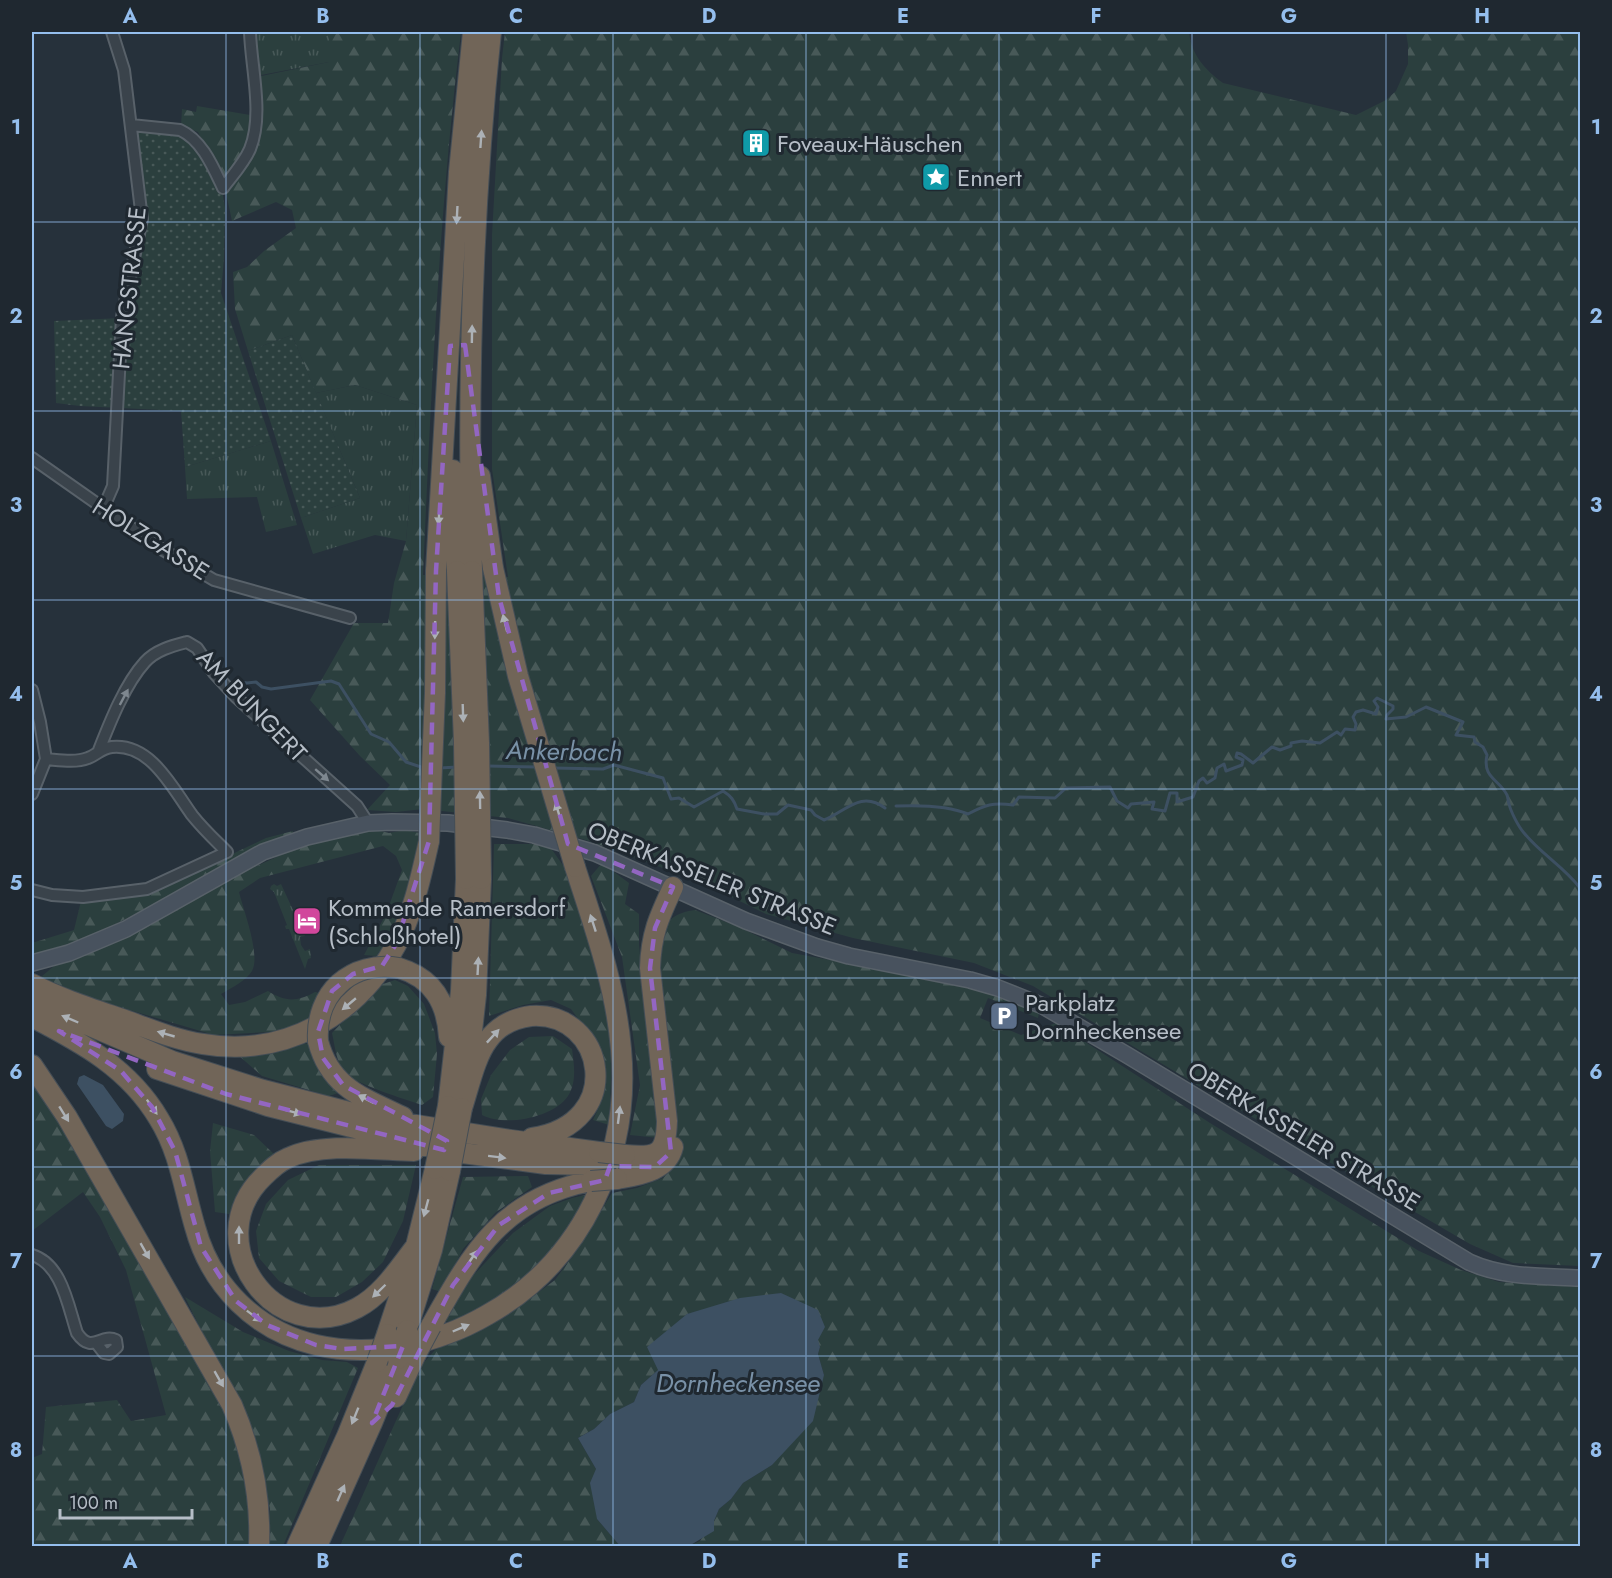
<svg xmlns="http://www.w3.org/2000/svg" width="1612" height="1578" font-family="Jost,sans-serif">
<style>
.grass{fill:url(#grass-tufts)}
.forest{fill:url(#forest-firs)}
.garden{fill:url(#garden-dots)}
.water{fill:#3d5062}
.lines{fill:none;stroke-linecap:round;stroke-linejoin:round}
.stream{stroke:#3d5062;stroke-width:3}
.street-casing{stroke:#586169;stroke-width:14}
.secondary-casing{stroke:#586169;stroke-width:18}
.highway-casing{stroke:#454e56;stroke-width:22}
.street{stroke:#3a434b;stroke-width:10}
.secondary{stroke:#48525e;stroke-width:15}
.highway{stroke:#716558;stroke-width:20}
.highway-bridge-casing{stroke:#454e56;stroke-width:22;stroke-linecap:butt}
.highway-bridge{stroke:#716558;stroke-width:20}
.oneway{fill:#acb1b6}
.oneway2{fill:#7e878f}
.marked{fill:none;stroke:#9366c2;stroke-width:4.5;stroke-dasharray:12 8;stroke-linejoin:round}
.grid{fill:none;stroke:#94beed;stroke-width:1.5;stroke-opacity:0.55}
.labels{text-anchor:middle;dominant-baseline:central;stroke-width:6;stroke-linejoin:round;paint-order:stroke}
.poi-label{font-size:24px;fill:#b6bec7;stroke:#1f2830;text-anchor:start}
.street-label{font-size:24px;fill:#b6bec7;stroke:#1f2830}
.water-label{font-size:26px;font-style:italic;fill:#7991a7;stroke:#1f2830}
.neatline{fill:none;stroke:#94beed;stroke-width:2}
.grid-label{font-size:20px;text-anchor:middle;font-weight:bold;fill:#94beed}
</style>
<defs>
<pattern id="grass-tufts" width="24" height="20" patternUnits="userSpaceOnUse" patternTransform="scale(1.5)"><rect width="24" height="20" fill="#2b3f3e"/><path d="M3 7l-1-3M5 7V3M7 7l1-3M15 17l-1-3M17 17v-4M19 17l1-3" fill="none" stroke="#485958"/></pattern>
<pattern id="forest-firs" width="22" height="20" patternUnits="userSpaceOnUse" patternTransform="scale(1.5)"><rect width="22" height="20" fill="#2b3f3e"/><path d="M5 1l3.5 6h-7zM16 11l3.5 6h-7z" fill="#485958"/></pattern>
<pattern id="garden-dots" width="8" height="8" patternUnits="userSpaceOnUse" patternTransform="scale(1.5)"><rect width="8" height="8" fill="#2b3f3e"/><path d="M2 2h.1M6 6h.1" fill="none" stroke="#485958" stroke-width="1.8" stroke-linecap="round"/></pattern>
</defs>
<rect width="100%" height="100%" fill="#26313b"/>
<path class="grass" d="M253,32H329V62L256,76Z
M355,385L417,405L406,541L375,535L313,554L301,518L360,498L316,393Z
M271,441L297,525L266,532L257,497L187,499L185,467Z
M274,884L277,886L281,884L305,936L300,937L301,945L305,951L310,949L311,958L308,959L305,969L289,929H286L285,926L287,925L274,892L270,889L271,886Z"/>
<path class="forest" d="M329,32H461C439,212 431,394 423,575L508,577L492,469V235L502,58L505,32H1189C1191,54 1205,70 1223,83L1356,115L1386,100L1396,91L1408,64V45L1406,32H1580V1266L1513,1263L1470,1244L1199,1086L1033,986L974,963L853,938L766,914L701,882L589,841L508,818L423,809L396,812L367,810L390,785L360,756L310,700L354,623H388L394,583L406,541L417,405L355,385L316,393L292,335L248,351L235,309L233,272L247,267L264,251L296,228L292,210L276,202L232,221L225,188L198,132L181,126L182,109L196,112L197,106L250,115L251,78L329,62Z
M377,830L389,833L405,830L420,833L418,863L398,927L376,956L364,955L386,914L402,870L396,856L383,846L260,878L239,892C243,909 261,955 252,971C246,981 231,988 221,994L229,1005L245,1002L268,991C285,1002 297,1002 315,992L320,993L306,1024L289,1031L214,1035L89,998L41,977L54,966L118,942L204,890L303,845Z
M293,831V834L80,942L32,958V943L74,930L81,901L148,894L266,838Z
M494,844H548L567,871L596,961L607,1016L612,1061L609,1125L593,1120L599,1107L601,1084L587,1031L571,1009L551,1000L523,1005L489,1016Z
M602,863L629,883L625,904L639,914V945L659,1138L630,1135L640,1085L622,957L591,876Z
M695,910L739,927L792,953L935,979L992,993L1039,1013L1038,1018L988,998L980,1018L1021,1035L1056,1023L1210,1123L1419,1251L1461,1270L1499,1282L1580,1287V1546H689L700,1541L714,1521L719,1509L731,1499L743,1483L772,1465L824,1375L818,1354L820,1347L781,1293L687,1314L658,1370L641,1385L634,1402L610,1414L594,1429L578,1438L596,1469L597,1519L620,1546H340L420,1367L435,1350L504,1318L555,1280L577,1250L612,1193L637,1188L663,1178L678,1162C675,1118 670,1074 664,1030C661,1001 654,968 660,939C663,920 678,912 695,910Z
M395,980L408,986L424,1004L435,1033L437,1054L433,1097L422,1105C407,1100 353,1083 345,1073C336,1062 335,1046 332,1033L377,986Z
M553,1036L572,1049C574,1064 577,1082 568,1096C553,1118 504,1127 482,1115L481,1099L491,1075L510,1050L529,1037Z
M310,1043L341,1092L329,1096L262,1076L238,1055Z
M32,1076L49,1100L222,1402L242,1446L251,1501L249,1546H32V1458L42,1454L46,1407L117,1400L131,1421L166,1415L126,1270L100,1217L83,1192L32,1231Z
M213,1123L254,1135L276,1156C249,1173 241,1185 229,1214L215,1212L210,1151Z
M319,1165H416L403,1221L383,1262L362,1282L336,1297H311L279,1281L259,1258L256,1231L266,1204L288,1180Z
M528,1176L532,1187L495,1213L463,1249L441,1292L432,1289L463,1177Z
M590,1194L561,1243L518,1291L456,1320L445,1322L469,1280L513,1233L550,1206L572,1198Z
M185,1297L243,1332L289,1351L322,1360L347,1362L358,1368L283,1546H266L270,1509L255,1439Z"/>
<path class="garden" d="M134,129L183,135L193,142L222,189L225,208L224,258L221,293L271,441L185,467L181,411L80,406L56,403L54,321L123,318L146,222Z
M292,335L360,498L301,518L248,351Z"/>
<path class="water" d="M84,1075L103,1085L124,1114L123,1121L112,1129L106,1126L77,1084L79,1077Z
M781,1293L818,1310L825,1327L818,1340L820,1347L818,1354L824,1375L813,1421L772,1465L743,1483L731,1499L719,1509L714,1521V1531L689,1546H620L597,1519L590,1483L596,1469L578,1438L594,1429L610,1414L634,1402L641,1385L658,1370L647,1347L687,1314L740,1298Z"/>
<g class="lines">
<path class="stream" d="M235,681L247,683L256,682L262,687L271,689L331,681L339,684L371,734L389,742L406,762L424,768
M488,766L538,767
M440,768L457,767
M554,768L603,769L614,765L663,778L671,799L679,798L694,807L723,791C731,796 734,800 737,809L764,814H777L788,805L811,810L815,815L824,820C846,811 861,790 885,808
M896,806C919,805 947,805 968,814C985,805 993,802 1013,805L1019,797L1055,798L1066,788L1110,787L1117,801L1128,808L1131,804L1154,802L1152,809L1165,811L1170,793H1177V802L1193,797L1199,781L1203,778L1207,783L1215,778L1217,768L1224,764L1226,771L1242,765L1243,760L1236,757L1237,753L1241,754L1253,763L1272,747L1280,750L1291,746V743L1302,741L1320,743L1337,732L1341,735L1345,729L1355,730L1356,724L1353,717L1356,712L1363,710L1376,714L1378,707L1374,701L1377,698L1393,706V709L1387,715L1386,719L1406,717L1426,707L1463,722L1456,735L1474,737L1475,742L1483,747L1487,755C1482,778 1499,779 1507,795C1508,797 1508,801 1509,804C1511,812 1518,826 1524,833C1541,854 1564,867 1580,888"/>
<g class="street-casing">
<path id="street" d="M131,125L180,130C202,140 213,167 223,188C232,176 244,163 250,149C264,115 251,67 250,32
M32,458L163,550L214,580L350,618
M103,509L113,486L122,317L142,219L124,70L112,32
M32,690L40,722L46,759L32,794
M99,750C110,722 125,684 145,662C156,650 172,646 187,642L197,648L214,673L236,697L357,806L368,823
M32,890L52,895L83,897L147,889L227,852C215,840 203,829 192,815C173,789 151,743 112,747C101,748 97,755 88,758C75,763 59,760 46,759
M32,1255C62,1264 68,1306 77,1333C92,1355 101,1333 116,1340L117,1347L109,1354L104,1353L97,1344"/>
</g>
<g class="secondary-casing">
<path id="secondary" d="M32,963L69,953L126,929L263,852L307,837L368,823L392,822L448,823L507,830L534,835L595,853L746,921L817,947L849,956L970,980L998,988L1043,1006L1127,1055L1469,1262C1504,1278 1542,1276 1580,1278"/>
</g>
<g class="highway-casing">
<path id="highway" d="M453,470L457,571
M480,476L493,568
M436,571L459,172L473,32
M472,571C467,391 472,211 491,32
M399,968C433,978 447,1003 449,1037
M32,984C61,999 93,1009 125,1020C150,1029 176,1040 203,1044C285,1058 357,1016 396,945C413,914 421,877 429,841
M32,1001L172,1061L263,1090L372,1118L511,1140L599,1152
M32,1017C82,1043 129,1068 159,1119C180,1153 184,1190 195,1227C211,1286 256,1331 316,1345C373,1358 437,1344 487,1315C582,1262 631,1157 621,1049C616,987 594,926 575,867
M318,1041C330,1088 364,1098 403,1117
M32,1065L67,1117L232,1405C252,1451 261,1497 259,1546
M468,1067L476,995L481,879
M157,1069L268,1106L447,1151L546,1164L595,1165
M448,1106L461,991L466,879
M462,1108C469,1087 475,1057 488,1040C498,1026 514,1018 531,1016C606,1011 627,1124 532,1138
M414,1151C377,1150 323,1142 288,1158C278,1162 270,1170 263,1177C197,1241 275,1351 357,1308C382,1295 399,1268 416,1246
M625,1155C657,1158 666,1155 667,1121L650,968C651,934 659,917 673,887
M617,1179C638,1175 667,1172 673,1147
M431,1326C472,1253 502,1198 591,1181
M407,1330L432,1250L450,1171
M387,1334L416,1246L435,1169
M396,1397L415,1356
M297,1546L347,1436L377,1362
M317,1546L372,1423L398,1359"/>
</g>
<use href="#street" class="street"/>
<use href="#secondary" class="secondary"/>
<use href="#highway" class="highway"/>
<g class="highway-bridge-casing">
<path id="highway-bridge" d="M493,568L518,676L575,867
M457,571L464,742L466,879
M472,571L479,743L481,879
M429,841L435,693L436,571
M318,1041C315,993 351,960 399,968
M599,1152L625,1155
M435,1169L448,1106
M450,1171L462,1108
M591,1181L617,1179
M415,1356L431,1326
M398,1359L407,1330
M377,1362L387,1334"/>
</g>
<use href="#highway-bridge" class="highway-bridge"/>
</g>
<defs><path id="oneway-solid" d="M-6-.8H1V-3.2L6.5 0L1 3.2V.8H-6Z" transform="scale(1.5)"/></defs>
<g class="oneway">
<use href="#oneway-solid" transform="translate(481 139) rotate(-86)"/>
<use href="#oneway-solid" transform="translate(457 215) rotate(93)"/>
<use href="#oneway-solid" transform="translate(472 334) rotate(-89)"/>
<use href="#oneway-solid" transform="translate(439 516) rotate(94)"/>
<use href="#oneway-solid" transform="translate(505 623) rotate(-104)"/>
<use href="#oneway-solid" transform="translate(435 630) rotate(91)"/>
<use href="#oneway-solid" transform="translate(463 713) rotate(88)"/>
<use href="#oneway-solid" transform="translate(480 800) rotate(-91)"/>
<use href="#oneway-solid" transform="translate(558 811) rotate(-107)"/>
<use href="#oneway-solid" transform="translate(593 923) rotate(-108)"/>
<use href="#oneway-solid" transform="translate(478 966) rotate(-87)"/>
<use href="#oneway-solid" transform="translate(349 1004) rotate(140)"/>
<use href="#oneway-solid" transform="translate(70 1019) rotate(-157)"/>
<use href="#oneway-solid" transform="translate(166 1034) rotate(-164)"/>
<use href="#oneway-solid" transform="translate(493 1036) rotate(-47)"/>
<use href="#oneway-solid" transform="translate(366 1099) rotate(-153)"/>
<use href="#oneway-solid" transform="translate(152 1107) rotate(55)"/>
<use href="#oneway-solid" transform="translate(293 1112) rotate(15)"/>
<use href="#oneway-solid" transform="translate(64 1114) rotate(58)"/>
<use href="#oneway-solid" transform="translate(619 1115) rotate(-83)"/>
<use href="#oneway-solid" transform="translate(497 1157) rotate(7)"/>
<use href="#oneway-solid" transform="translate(426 1208) rotate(105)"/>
<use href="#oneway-solid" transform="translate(239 1235) rotate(-90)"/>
<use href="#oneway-solid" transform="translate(145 1251) rotate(60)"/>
<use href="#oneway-solid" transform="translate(472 1258) rotate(-56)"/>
<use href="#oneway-solid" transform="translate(379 1291) rotate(136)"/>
<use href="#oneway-solid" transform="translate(254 1316) rotate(37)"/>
<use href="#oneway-solid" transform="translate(461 1328) rotate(-23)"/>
<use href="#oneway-solid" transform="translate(219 1379) rotate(60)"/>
<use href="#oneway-solid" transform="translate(355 1416) rotate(112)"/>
<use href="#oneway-solid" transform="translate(341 1493) rotate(-66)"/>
</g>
<g class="oneway2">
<use href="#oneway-solid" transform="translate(124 697) rotate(-62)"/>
<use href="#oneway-solid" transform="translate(322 775) rotate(41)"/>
</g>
<path class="marked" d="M465,345L499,597L568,844L673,887L655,928L650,968L671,1152L655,1167L610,1166L605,1180L549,1193L499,1225L453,1285L392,1405L372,1423L403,1346L342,1349L316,1345L267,1325L236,1301L201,1247L175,1151L152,1107L121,1071L59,1031L226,1094L444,1150L447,1141L343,1085L323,1058L318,1032L332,991L353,974L382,966L396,944L429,841L436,571L450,346Z"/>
<path class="grid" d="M226,32V1546M420,32V1546M613,32V1546M806,32V1546M999,32V1546M1192,32V1546M1386,32V1546M32,222H1580M32,411H1580M32,600H1580M32,789H1580M32,978H1580M32,1167H1580M32,1356H1580"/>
<defs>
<g id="building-square" transform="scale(1.5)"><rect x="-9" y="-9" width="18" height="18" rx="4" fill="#0f9aa8" stroke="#1f2830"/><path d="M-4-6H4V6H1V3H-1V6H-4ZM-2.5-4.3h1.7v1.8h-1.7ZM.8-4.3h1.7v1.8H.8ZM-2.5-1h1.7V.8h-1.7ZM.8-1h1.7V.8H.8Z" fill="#fff"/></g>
<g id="sight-square" transform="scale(1.5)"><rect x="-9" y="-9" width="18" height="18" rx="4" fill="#0f9aa8" stroke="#1f2830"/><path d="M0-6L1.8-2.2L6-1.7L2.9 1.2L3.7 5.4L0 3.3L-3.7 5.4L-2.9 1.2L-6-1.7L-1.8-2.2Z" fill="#fff"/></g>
<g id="hotel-square" transform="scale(1.5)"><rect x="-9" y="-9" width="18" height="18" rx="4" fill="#d1479c" stroke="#1f2830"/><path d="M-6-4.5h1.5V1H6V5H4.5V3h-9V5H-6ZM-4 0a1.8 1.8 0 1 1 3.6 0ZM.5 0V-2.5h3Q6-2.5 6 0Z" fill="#fff"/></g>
<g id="parking-square" transform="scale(1.5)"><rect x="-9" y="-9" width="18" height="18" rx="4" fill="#5c6f8a" stroke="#1f2830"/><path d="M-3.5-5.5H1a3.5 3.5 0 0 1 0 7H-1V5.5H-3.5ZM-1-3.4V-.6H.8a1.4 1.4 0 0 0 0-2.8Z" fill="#fff"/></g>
</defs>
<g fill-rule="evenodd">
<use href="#building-square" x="756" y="143"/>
<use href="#sight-square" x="936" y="177"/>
<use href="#hotel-square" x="307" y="921"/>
<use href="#parking-square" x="1004" y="1016"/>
</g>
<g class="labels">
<g class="poi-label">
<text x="777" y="143">Foveaux-Häuschen</text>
<text x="957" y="177">Ennert</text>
<text x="328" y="907">Kommende Ramersdorf<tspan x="328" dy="28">(Schloßhotel)</tspan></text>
<text x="1025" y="1002">Parkplatz<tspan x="1025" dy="28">Dornheckensee</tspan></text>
</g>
<g class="street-label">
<text transform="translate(129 288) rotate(-84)">HANGSTRASSE</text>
<text transform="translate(151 539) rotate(32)">HOLZGASSE</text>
<text transform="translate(252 705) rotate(46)">AM BUNGERT</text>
<text transform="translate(712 878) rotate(22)">OBERKASSELER STRASSE</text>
<text transform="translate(1304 1136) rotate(31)">OBERKASSELER STRASSE</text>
</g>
<g class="water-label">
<text transform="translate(564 751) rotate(1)">Ankerbach</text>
<text x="738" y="1383">Dornheckensee</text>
</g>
</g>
<rect width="1612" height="1578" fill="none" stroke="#1f2830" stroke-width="66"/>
<path d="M60 1509v9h132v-9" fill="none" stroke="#b6bec7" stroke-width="3"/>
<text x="69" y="1509" font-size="18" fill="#b6bec7" stroke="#1f2830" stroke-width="4.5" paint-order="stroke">100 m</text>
<rect x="33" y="33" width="1546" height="1512" class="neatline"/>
<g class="grid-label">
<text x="130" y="23">A</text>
<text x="323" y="23">B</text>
<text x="516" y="23">C</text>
<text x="709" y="23">D</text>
<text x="903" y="23">E</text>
<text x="1096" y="23">F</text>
<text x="1289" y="23">G</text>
<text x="1482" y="23">H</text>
<text x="16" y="134">1</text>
<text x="1596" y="134">1</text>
<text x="16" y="323">2</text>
<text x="1596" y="323">2</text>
<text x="16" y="512">3</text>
<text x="1596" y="512">3</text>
<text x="16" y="701">4</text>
<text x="1596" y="701">4</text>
<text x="16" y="890">5</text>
<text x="1596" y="890">5</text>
<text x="16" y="1079">6</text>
<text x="1596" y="1079">6</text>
<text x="16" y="1268">7</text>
<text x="1596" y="1268">7</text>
<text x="16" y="1457">8</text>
<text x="1596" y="1457">8</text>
<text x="130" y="1568">A</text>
<text x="323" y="1568">B</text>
<text x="516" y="1568">C</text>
<text x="709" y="1568">D</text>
<text x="903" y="1568">E</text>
<text x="1096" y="1568">F</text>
<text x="1289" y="1568">G</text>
<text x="1482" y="1568">H</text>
</g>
</svg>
